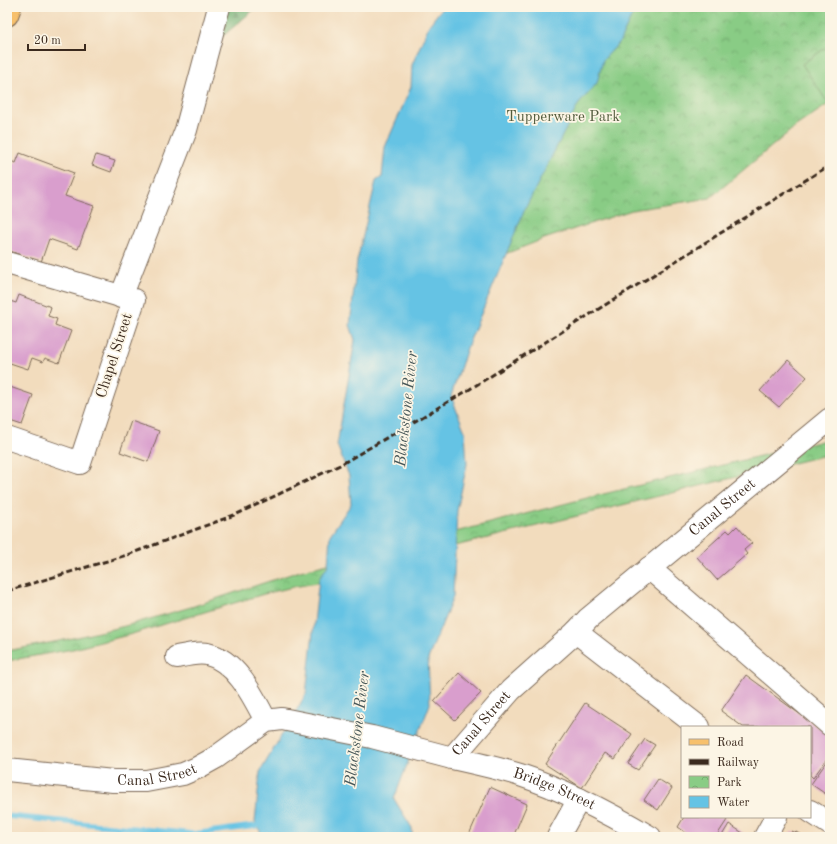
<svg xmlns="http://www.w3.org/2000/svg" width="837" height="844" font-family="'Old Standard TT',serif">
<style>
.forest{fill:url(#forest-firs);stroke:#546d48}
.park{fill:url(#park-crowns);stroke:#627b52}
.pitch{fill:#89cc85;stroke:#627b52}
.water{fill:#65c3e4;stroke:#507681}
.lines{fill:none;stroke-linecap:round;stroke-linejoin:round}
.stream{stroke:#65c3e4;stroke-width:5.5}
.building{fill:#d99ecd}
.minor-casing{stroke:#7b6856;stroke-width:24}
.major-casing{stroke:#7b6856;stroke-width:24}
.minor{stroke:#fff;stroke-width:22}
.major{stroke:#f7c06c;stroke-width:22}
.rail{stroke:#3b2a1e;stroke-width:3;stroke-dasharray:6 3;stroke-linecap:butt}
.labels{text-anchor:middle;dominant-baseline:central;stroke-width:3.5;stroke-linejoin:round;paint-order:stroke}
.park-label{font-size:15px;fill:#525b3d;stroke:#fcf5e5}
.street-label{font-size:15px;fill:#3b2a1e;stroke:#fcf5e5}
.water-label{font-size:16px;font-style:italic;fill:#485859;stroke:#fcf5e5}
</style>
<defs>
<pattern id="forest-firs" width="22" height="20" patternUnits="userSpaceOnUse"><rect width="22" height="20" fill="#6eb072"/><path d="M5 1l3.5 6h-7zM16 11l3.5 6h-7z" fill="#5c8f5d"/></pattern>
<pattern id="park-crowns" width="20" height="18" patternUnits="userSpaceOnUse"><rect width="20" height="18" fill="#89cc85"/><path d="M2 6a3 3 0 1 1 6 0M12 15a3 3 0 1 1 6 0" fill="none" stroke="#77af72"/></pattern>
</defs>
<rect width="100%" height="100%" fill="#fcf5e5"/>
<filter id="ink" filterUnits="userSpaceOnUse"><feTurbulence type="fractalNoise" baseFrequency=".025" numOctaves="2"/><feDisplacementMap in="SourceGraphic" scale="8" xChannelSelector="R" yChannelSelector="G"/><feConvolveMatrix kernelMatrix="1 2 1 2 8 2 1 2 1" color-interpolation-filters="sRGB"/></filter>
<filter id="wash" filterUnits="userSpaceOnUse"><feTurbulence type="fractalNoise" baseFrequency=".012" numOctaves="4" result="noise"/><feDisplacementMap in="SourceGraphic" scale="16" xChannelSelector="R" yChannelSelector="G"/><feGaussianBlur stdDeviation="0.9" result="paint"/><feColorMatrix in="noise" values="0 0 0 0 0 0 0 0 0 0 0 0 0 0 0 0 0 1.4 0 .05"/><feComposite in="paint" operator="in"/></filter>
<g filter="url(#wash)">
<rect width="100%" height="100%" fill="#f2dcbd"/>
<path class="forest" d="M216,7H257L210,47Z"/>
<path class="park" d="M511,7H830V103L796,126L710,198L632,210L544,239L479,264Z
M830,439V454L435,551L317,583L293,587L264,594L132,634L73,649L7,661V651L64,640L125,626L191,607L300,571L471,528L587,498Z"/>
<path class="pitch" d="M830,45V106L802,64Z"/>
<path class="water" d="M443,7H636L619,43L603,60L597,83L578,105L525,209L468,345L451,396L465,432L467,464L457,511L453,597L428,659L430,704L394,799L412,828V837H260V830L255,822L260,772L306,694L319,579L328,565L330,535L351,504L349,476L337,445L355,340L350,325L357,261L376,181L382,177L385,147L411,87L412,65L429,25Z"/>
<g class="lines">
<path class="stream" d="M7,816L193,834L263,825"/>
</g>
<g id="blocks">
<path class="building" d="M20,153L74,173L65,196L94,206L78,249L49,239L41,262L7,250V160L16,163Z
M96,155L115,161L111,172L92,165Z
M19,295L51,307L48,316L57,319L55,325L71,331L59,363L45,358L43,362L32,358L28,369L7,362V300L16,303Z
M788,360L807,377L779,407L760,391Z
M7,386L33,395L22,425L7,420Z
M131,421L159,431L148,462L120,452Z
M737,526L752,543L744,550L747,554L717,580L697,557L727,530L730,533Z
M459,673L481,693L455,720L434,701Z
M746,675L830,736V754L813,778L810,775V727H743L721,711Z
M585,703L632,734L615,759L605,753L582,788L545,764Z
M645,739L655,745L638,770L628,764Z
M828,760L830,762V797L811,784Z
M658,779L672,788L658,810L644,800Z
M490,787L527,804L513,837H468Z
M684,817H722L727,820L716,837H692L678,827Z
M729,824L749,837H721Z
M792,831L796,833V832L805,837H788Z"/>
</g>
</g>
<g filter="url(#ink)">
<use href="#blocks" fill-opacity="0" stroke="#7b6856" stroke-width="1"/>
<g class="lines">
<g class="minor-casing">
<g id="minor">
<path d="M7,263L134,300L80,463L7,438"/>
<path d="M121,297L186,130L219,7"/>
<path d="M649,568L830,725"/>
<path d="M576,632L699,727"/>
<path d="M177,657C186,655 198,652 207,654C236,660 254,698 266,721"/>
<path id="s1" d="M452,758C475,763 498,768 520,775C566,790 609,813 650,837"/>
<path id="s2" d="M7,770L113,781H146L183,774L197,768L215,758L266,721L282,719L372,737L452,758L511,690L576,632L588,619L830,419"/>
<path d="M810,811L830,824"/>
<path d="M558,837L579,799"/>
<path d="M765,837L776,817"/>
</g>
</g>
<g class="major-casing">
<path id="major" d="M7,15L10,7"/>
</g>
<use href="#minor" class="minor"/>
<use href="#major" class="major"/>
<path class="rail" d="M7,591L127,555L237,514L340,465L470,389L830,165"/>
</g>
</g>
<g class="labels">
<g class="park-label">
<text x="563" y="117">Tupperware Park</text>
</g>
<g class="street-label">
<text transform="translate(115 356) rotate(-72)">Chapel Street</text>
<text stroke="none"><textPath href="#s2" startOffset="836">Canal Street</textPath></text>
<text stroke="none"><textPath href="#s2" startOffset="512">Canal Street</textPath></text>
<text stroke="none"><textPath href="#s2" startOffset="151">Canal Street</textPath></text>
<text stroke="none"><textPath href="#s1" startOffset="107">Bridge Street</textPath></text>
</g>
<g class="water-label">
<text transform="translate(407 409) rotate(-84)">Blackstone River</text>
<text transform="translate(358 729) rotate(-83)">Blackstone River</text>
</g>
</g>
<rect width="837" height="844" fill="none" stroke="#fcf5e5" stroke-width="24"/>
<rect x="681" y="726" width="130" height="92" fill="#fcf5e5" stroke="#afa495"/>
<rect x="689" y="739" width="20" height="6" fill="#f7c06c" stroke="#afa495"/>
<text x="717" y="746" font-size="12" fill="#3b2a1e">Road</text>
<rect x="689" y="759" width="20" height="6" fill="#3b2a1e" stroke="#afa495"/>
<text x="717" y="766" font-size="12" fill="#3b2a1e">Railway</text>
<rect x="689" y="776" width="20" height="12" fill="url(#park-crowns)" stroke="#afa495"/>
<text x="717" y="786" font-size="12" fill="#3b2a1e">Park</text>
<rect x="689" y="796" width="20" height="12" fill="#65c3e4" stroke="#afa495"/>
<text x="717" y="806" font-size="12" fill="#3b2a1e">Water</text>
<path d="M28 44v6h57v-6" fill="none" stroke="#3b2a1e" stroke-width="2"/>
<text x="34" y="44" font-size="12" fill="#3b2a1e" stroke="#fcf5e5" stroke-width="3" paint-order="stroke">20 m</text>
</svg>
